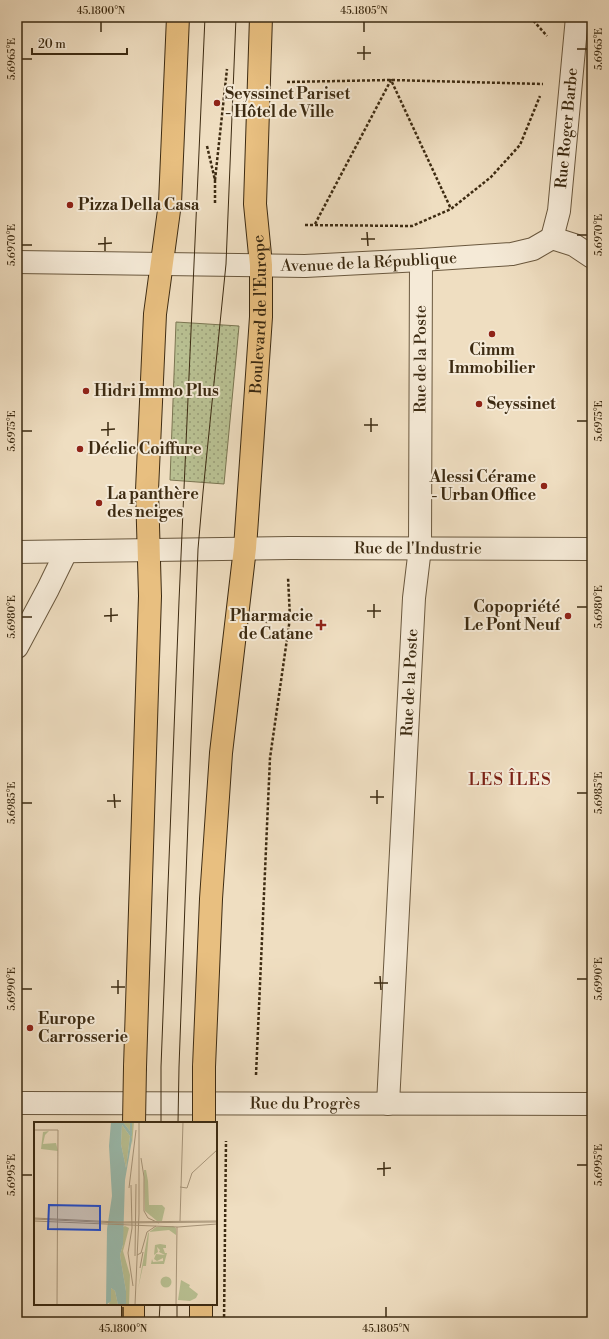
<svg xmlns="http://www.w3.org/2000/svg" width="609" height="1339" font-family="'Libre Bodoni',serif">
<style>
.grass{fill:url(#grass-dots);stroke:#7b7652}
.lines{fill:none;stroke-linecap:round;stroke-linejoin:round}
.minor-casing{stroke:#6a583e;stroke-width:24}
.major-casing{stroke:#3d2b12;stroke-width:24}
.path{stroke:#3d2b12;stroke-width:2.5;stroke-dasharray:3 2;stroke-linecap:butt}
.minor{stroke:#f5ead7;stroke-width:22}
.major{stroke:#e8bf80;stroke-width:22}
.tram{stroke:#3d2b12;stroke-width:1}
.major-bridge-casing{stroke:#3d2b12;stroke-width:24;stroke-linecap:butt}
.path-bridge{stroke:#3d2b12;stroke-width:2.5;stroke-dasharray:3 2;stroke-linecap:butt}
.major-bridge{stroke:#e8bf80;stroke-width:22}
.ticks{fill:none;stroke:#3d2b12;stroke-width:1.5}
.poi-dot{fill:#8f2418;stroke:#f5ead7;stroke-width:1.5}
.labels{text-anchor:middle;dominant-baseline:central;stroke-width:4;stroke-linejoin:round;paint-order:stroke}
.poi-label{font-size:16px;font-weight:bold;fill:#3d2b12;stroke:#f5ead7;text-anchor:start}
.street-label{font-size:16px;fill:#3d2b12;stroke:#f5ead7}
.neighbourhood-label{font-size:17px;letter-spacing:1px;fill:#7a1f14;stroke:#f5ead7}
.inset-river{fill:none;stroke:#9abcaf;stroke-width:2}
.inset-road{fill:none;stroke:#a8967b;stroke-width:1}
.view{fill:#1d4ed8;fill-opacity:0.15;stroke:#1d4ed8;stroke-width:2}
.inset-edge{fill:none;stroke:#3d2b12;stroke-width:2}
.neatline{fill:none;stroke:#3d2b12;stroke-width:1.5}
.ticks-label{font-size:10px;text-anchor:middle;fill:#3d2b12}
</style>
<defs>
<pattern id="grass-dots" width="8" height="8" patternUnits="userSpaceOnUse"><rect width="8" height="8" fill="#b9c193"/><path d="M2 2h.1M6 6h.1" fill="none" stroke="#989d77" stroke-width="1.8" stroke-linecap="round"/></pattern>
</defs>
<rect width="100%" height="100%" fill="#efdec1"/>
<filter id="stains"><feTurbulence type="fractalNoise" baseFrequency=".005" numOctaves="4"/><feColorMatrix values="0 0 0 0 .2 0 0 0 0 .09 0 0 0 0 .02 0 0 0 .5 -.17"/></filter>
<radialGradient id="worn" r=".72"><stop offset=".6" stop-color="#630" stop-opacity="0"/><stop offset="1" stop-color="#630" stop-opacity=".3"/></radialGradient>
<path class="grass" d="M176,322L239,326L224,484L170,480Z"/>
<g class="lines">
<g class="minor-casing">
<g id="minor">
<path id="s1" d="M552,238L559,211L577,17"/>
<path id="s2" d="M17,262L305,266L421,260L512,254L533,249L552,238L574,245L592,257"/>
<path id="s3" d="M17,552L290,548L592,549"/>
<path d="M17,647L48,589L66,552"/>
<path id="s4" d="M17,1103L592,1104"/>
<path id="s5" d="M388,1104L414,598L420,548L421,260"/>
</g>
</g>
<g class="major-casing">
<g id="major">
<path d="M135,1067L150,596L147,490L155,314L170,203L178,17"/>
<path id="s6" d="M204,1067L211,899L221,753L245,548L261,317V265L255,204L261,17"/>
<path d="M133,1322V1304"/>
<path d="M201,1322V1304"/>
</g>
</g>
<path class="path" d="M530,17L547,36
M287,82L391,80L543,84
M207,146L215,180V203
M215,180L227,69
M315,224L391,80L451,209
M305,225L412,226L451,209L491,177L520,145L540,96
M266,623L267,616
M256,1075L270,758L290,618L288,577"/>
<use href="#minor" class="minor"/>
<use href="#major" class="major"/>
<path class="tram" d="M161,1123V1067L179,601L205,17
M178,1123L179,1067L198,549L203,492L226,264L236,17
M159,1322L160,1304
M177,1322V1304"/>
<g class="major-bridge-casing">
<path id="major-bridge" d="M134,1123L135,1067
M204,1123V1067"/>
</g>
<path class="path-bridge" d="M224,1322L226,1141"/>
<use href="#major-bridge" class="major-bridge"/>
</g>
<path class="ticks" d="M101,22V32M364,22V32M364,46V60M577,49H587M357,53H371M22,59H32M367,232L368,246M577,235H587M105,237V251M361,239H375M98,244L112,243M22,245H32M371,418V432M577,421H587M108,422V436M364,425H378M101,430L115,429M22,431H32M374,604V618M577,607H587M111,608V622M367,611H381M104,616L118,615M22,617H32M377,790V804M577,793H587M114,794L115,808M370,797H384M107,801H121M22,803H32M380,976L381,990M577,979H587M118,980V994M374,983H388M111,987H125M22,989H32M384,1162V1176M577,1165H587M377,1169L391,1168M22,1175H32M123,1307V1317M386,1307V1317"/>
<g class="poi-dot">
<circle cx="217" cy="103" r="4"/>
<circle cx="70" cy="205" r="4"/>
<circle cx="492" cy="334" r="4"/>
<circle cx="86" cy="391" r="4"/>
<circle cx="479" cy="404" r="4"/>
<circle cx="80" cy="449" r="4"/>
<circle cx="544" cy="486" r="4"/>
<circle cx="99" cy="503" r="4"/>
<circle cx="568" cy="616" r="4"/>
<path d="M319 619h4v4h4v4h-4v4h-4v-4h-4v-4h4z"/>
<circle cx="30" cy="1028" r="4"/>
</g>
<g class="labels">
<g class="poi-label">
<text x="225" y="94">Seyssinet Pariset<tspan x="225" dy="18">- Hôtel de Ville</tspan></text>
<text x="78" y="205">Pizza Della Casa</text>
<text x="492" y="350" text-anchor="middle">Cimm<tspan x="492" dy="18">Immobilier</tspan></text>
<text x="94" y="391">Hidri Immo Plus</text>
<text x="487" y="404">Seyssinet</text>
<text x="88" y="449">Déclic Coiffure</text>
<text x="536" y="477" text-anchor="end">Alessi Cérame<tspan x="536" dy="18">- Urban Office</tspan></text>
<text x="107" y="494">La panthère<tspan x="107" dy="18">des neiges</tspan></text>
<text x="560" y="607" text-anchor="end">Copopriété<tspan x="560" dy="18">Le Pont Neuf</tspan></text>
<text x="313" y="616" text-anchor="end">Pharmacie<tspan x="313" dy="18">de Catane</tspan></text>
<text x="38" y="1019">Europe<tspan x="38" dy="18">Carrosserie</tspan></text>
</g>
<g class="street-label">
<text stroke="none"><textPath href="#s1" startOffset="111">Rue Roger Barbe</textPath></text>
<text stroke="none"><textPath href="#s2" startOffset="352">Avenue de la République</textPath></text>
<text stroke="none"><textPath href="#s6" startOffset="755">Boulevard de l'Europe</textPath></text>
<text stroke="none"><textPath href="#s5" startOffset="746">Rue de la Poste</textPath></text>
<text stroke="none"><textPath href="#s3" startOffset="401">Rue de l'Industrie</textPath></text>
<text stroke="none"><textPath href="#s5" startOffset="422">Rue de la Poste</textPath></text>
<text stroke="none"><textPath href="#s4" startOffset="288">Rue du Progrès</textPath></text>
</g>
<g class="neighbourhood-label">
<text x="510" y="780">LES ÎLES</text>
</g>
</g>
<g transform="translate(34 1122)">
<rect width="183" height="183" fill="#efdec1"/>
<path d="M15,9L11,13L9,22L22,21L24,29L7,27L9,10ZM110,48H112L114,59L115,83H128L131,86L128,99H123L111,89ZM139,104L142,106V113L135,108L115,110L112,144H109L104,167L114,111L122,105ZM126,122L132,123V126H129L131,131H133L130,142H117L118,137L119,140L129,139V136L123,139L120,137L122,132L131,133L125,130L126,128L123,125L124,130L120,133L121,123ZM126.5 160a5.5 5.5 0 1 1 11 0a5.5 5.5 0 1 1-11 0ZM147,158L156,163L155,165L164,172L162,176L156,179L144,178Z" fill="#b9c193"/>
<path d="M89,0H100L98,23L96,9ZM88,3L96,14L92,46L87,22ZM91,104L95,106L89,129L96,153L95,183H92V169L86,133L89,123V105ZM77,166L81,169L84,183H75Z" fill="#b9c193"/>
<path d="M77,0H89L96,9L98,18L91,58L89,123L86,133L92,169V183H84L81,169L77,166V179L72,183L73,107L78,74L75,24ZM88,3L96,14L92,46L87,22Z" fill="#9abcaf" fill-rule="evenodd"/>
<path class="inset-river" d="M97,0V14"/>
<path class="inset-road" d="M0,8H24M107,36L110,55V89L114,96L125,101M97,63L98,106L94,131L99,164M146,65L153,66L158,51L183,28M95,66L102,8M0,96L84,100L183,99M0,97L84,101L183,100M0,99L144,105L183,102M146,99L149,0M103,133L107,131L113,110L122,104M101,134L102,62M106,146L109,130M23,183L24,8M101,183L105,92V0M142,183L143,105"/>
<path class="view" d="M15,83L66,84V108L14,107Z"/>
<rect width="183" height="183" class="inset-edge"/>
</g>
<rect width="609" height="1339" fill="none" stroke="#efdec1" stroke-width="44"/>
<path d="M32 48v6h95v-6" fill="none" stroke="#3d2b12" stroke-width="2"/>
<text x="38" y="48" font-size="12" fill="#3d2b12" stroke="#f5ead7" stroke-width="3" paint-order="stroke">20 m</text>
<rect x="22" y="22" width="565" height="1295" class="neatline"/>
<g class="ticks-label">
<text x="101" y="14">45.1800°N</text>
<text x="364" y="14">45.1805°N</text>
<text transform="translate(598 49) rotate(-90)" y="4">5.6965°E</text>
<text transform="translate(11 59) rotate(-90)" y="4">5.6965°E</text>
<text transform="translate(598 235) rotate(-90)" y="4">5.6970°E</text>
<text transform="translate(11 245) rotate(-90)" y="4">5.6970°E</text>
<text transform="translate(598 421) rotate(-90)" y="4">5.6975°E</text>
<text transform="translate(11 431) rotate(-90)" y="4">5.6975°E</text>
<text transform="translate(598 607) rotate(-90)" y="4">5.6980°E</text>
<text transform="translate(11 617) rotate(-90)" y="4">5.6980°E</text>
<text transform="translate(598 793) rotate(-90)" y="4">5.6985°E</text>
<text transform="translate(11 803) rotate(-90)" y="4">5.6985°E</text>
<text transform="translate(598 979) rotate(-90)" y="4">5.6990°E</text>
<text transform="translate(11 989) rotate(-90)" y="4">5.6990°E</text>
<text transform="translate(598 1165) rotate(-90)" y="4">5.6995°E</text>
<text transform="translate(11 1175) rotate(-90)" y="4">5.6995°E</text>
<text x="123" y="1332">45.1800°N</text>
<text x="386" y="1332">45.1805°N</text>
</g>
<rect width="100%" height="100%" filter="url(#stains)"/>
<rect width="100%" height="100%" fill="url(#worn)"/>
</svg>
